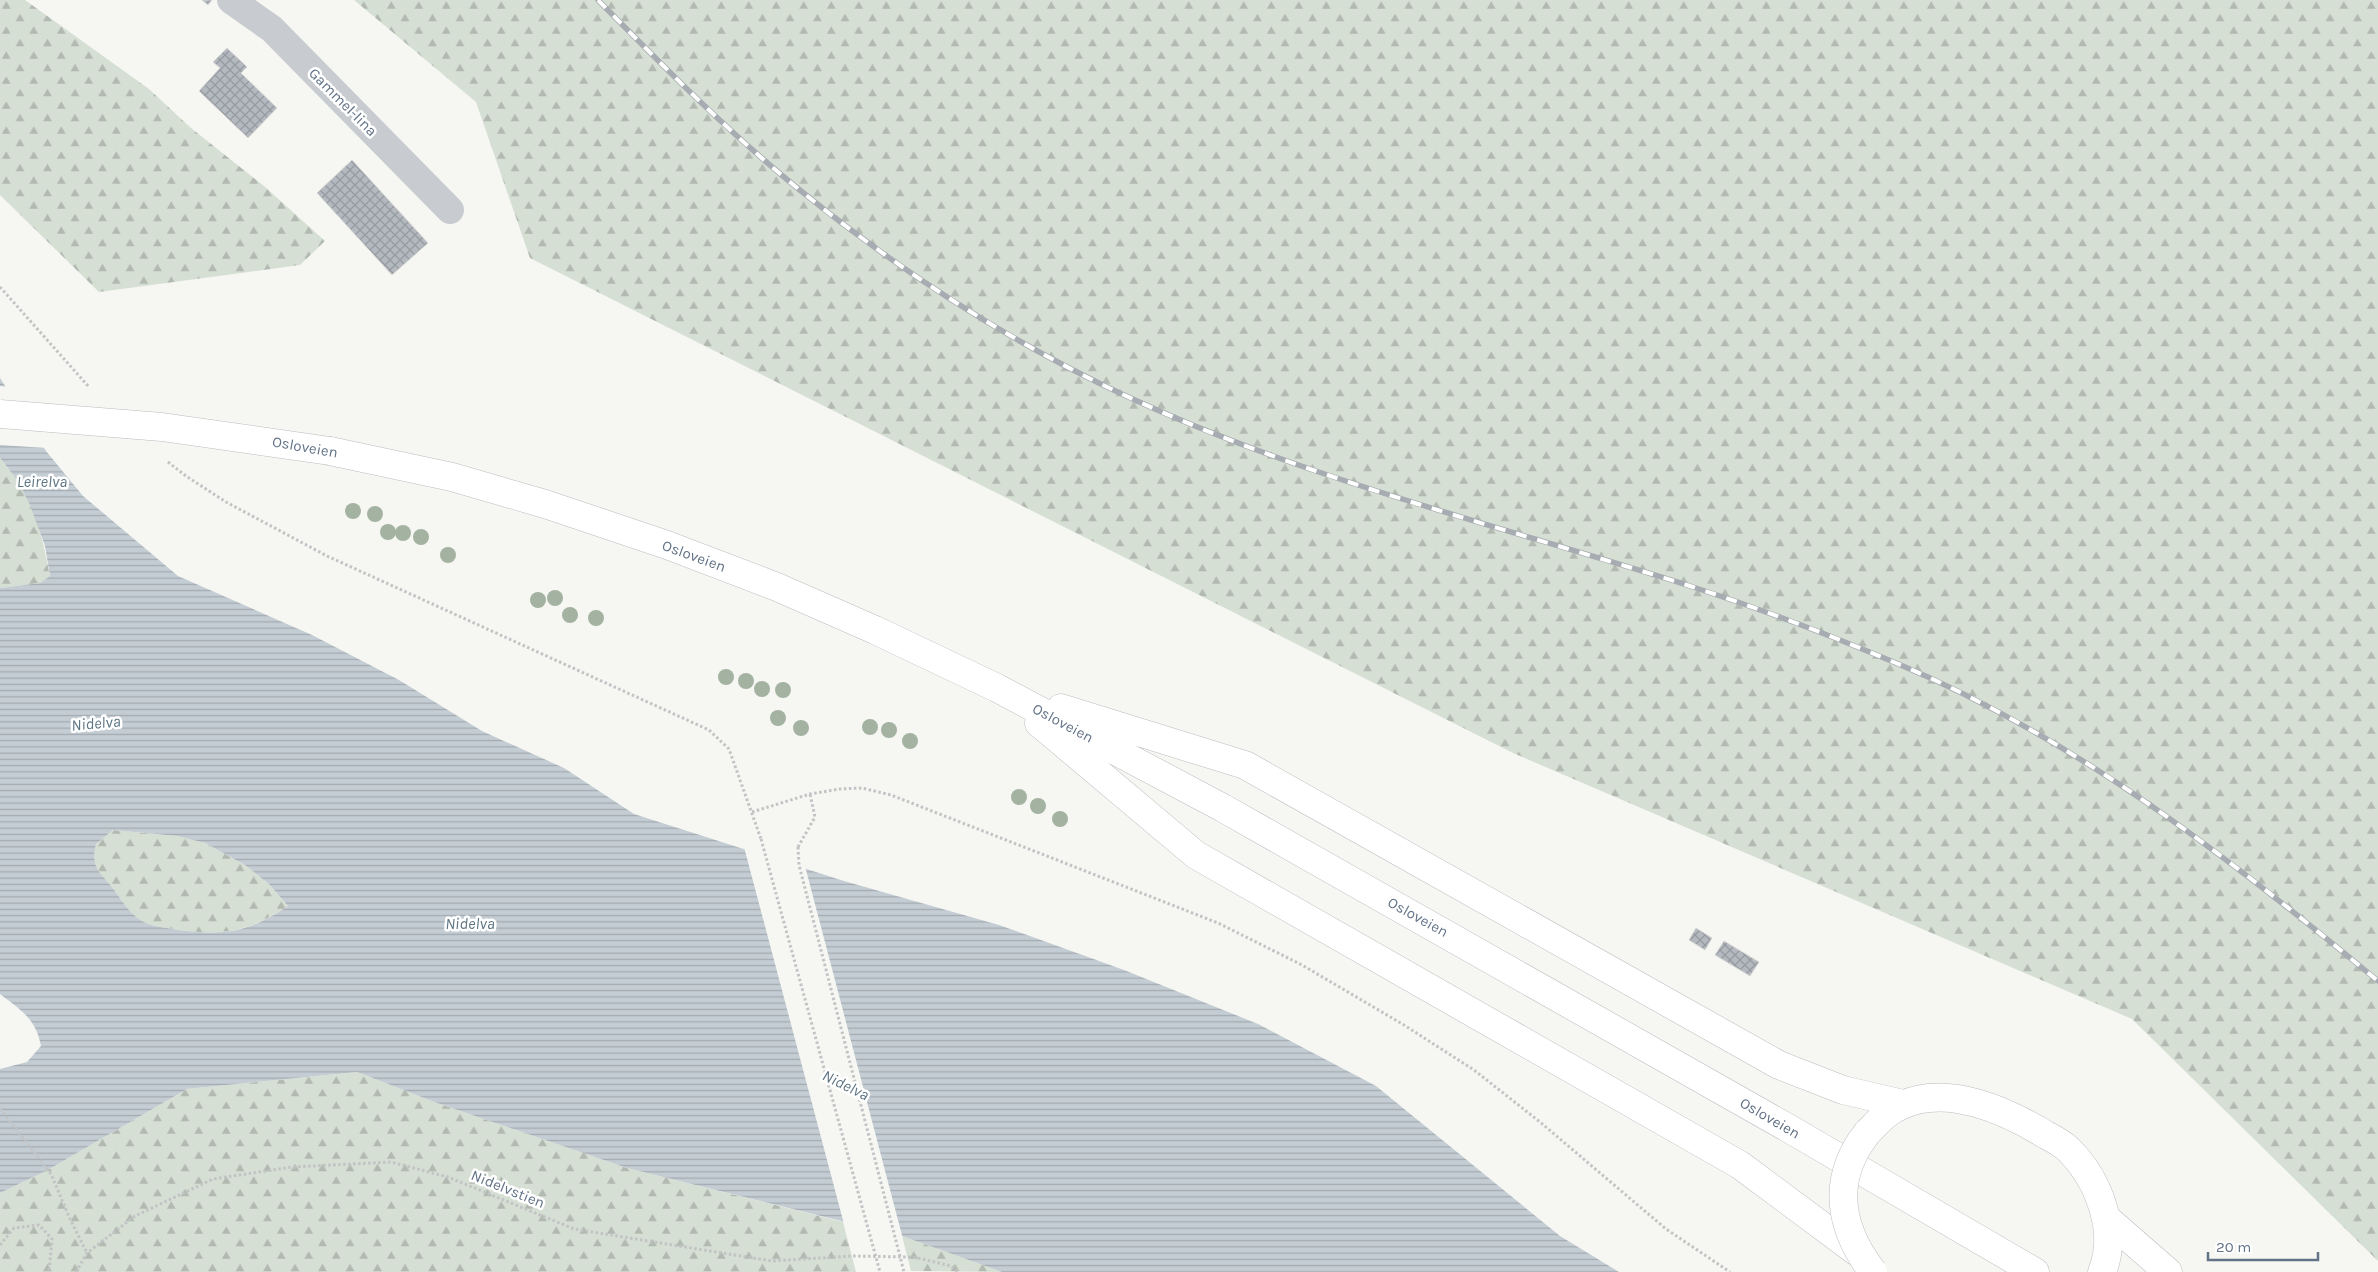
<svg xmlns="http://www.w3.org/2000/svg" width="2378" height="1272" font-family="Karla,sans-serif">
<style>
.forest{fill:url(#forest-firs)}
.water{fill:url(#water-rules);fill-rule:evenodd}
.pier{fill:#f6f7f3}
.building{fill:url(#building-cross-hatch);stroke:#d8d8d6}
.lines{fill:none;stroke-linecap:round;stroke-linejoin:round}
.highway-casing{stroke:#babdc0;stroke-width:29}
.path{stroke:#c1c3c5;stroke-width:3;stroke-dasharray:2.5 2.5;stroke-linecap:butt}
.street{stroke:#c8cbcf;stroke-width:28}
.highway{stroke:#fff;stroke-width:28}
.rail-casing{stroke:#a7acb3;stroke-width:5.5}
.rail{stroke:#fff;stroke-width:4;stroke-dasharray:11;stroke-linecap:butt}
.highway-bridge-casing{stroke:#babdc0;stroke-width:29;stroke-linecap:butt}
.path-bridge{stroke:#c1c3c5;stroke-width:3;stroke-dasharray:2.5 2.5;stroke-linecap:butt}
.highway-bridge{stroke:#fff;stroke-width:28}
.tree{fill:#a4b2a1}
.labels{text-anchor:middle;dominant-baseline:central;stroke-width:5;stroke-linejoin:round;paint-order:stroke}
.street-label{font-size:15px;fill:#627287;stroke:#fff}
.water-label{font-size:16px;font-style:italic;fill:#5e7583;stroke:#fff}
</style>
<defs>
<pattern id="forest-firs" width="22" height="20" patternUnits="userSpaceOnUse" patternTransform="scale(1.25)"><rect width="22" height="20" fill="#d6dfd3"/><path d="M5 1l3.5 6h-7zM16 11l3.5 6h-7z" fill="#b1b9b1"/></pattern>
<pattern id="water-rules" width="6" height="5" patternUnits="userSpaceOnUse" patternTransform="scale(1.25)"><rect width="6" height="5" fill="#c4cdd3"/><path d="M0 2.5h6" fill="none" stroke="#a3abb1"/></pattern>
<pattern id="building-cross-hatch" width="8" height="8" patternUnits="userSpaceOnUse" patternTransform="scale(1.25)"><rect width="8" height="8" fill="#b3b9bf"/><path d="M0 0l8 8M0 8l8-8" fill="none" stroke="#959ba1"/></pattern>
</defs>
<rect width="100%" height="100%" fill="#f6f7f3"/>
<path class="forest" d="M0,0H25L149,89L191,128L264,186L325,241L300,265L99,292L0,195Z
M354,0H2378V1261L2132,1019L1513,753L530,258L476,102Z
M0,458C5,466 12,472 17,480C36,508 44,544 50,577L40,583L0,588Z
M113,830L177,836L205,843L245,865L269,884L288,906C249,931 226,936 180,930C168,928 152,927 142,921C129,913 121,899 112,887C98,870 91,867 96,844Z
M357,1072L437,1103L627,1168L843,1222L856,1272H0V1193L46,1171L187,1089Z
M902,1236L1002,1272L911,1271Z"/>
<path class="water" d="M0,378L46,451L83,496L178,576L312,635L399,680L482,731L564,768L634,814L844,881L999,925L1124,970L1258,1024L1376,1086L1560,1236L1619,1272H1002L902,1236L627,1168L437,1103L357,1072L187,1089L46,1171L0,1193V1069L27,1062L41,1046C36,1019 21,1010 0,994V588L40,583L50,576L45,546L30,505L18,481L0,458ZM113,830L177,836L205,843L245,865L269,884L288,906C249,932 225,936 179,930C168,928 152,927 142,921C129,913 121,899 112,887C98,870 91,867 96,844Z"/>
<path class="pier" d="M0,386L8,387L47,448L0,445Z
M744,847L805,866L903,1239L844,1224Z"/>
<path class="building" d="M202,0H212L208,5Z
M227,48L247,67L241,73L277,108L248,138L199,91L220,68L213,62Z
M352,160L428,243L392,275L317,193Z
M1696,928L1712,938L1705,950L1689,940Z
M1724,941L1759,962L1750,976L1715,955Z"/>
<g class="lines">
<g class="highway-casing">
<path id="highway" d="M330,451L452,477L545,504L667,545L777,587L875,630L997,688L1223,808L1788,1128L2035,1272
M1061,708L1245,765L1779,1065L1843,1090L1903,1104
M1039,723L1196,855L1740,1165L1857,1252
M1867,1133C1878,1122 1887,1111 1902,1105C1948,1084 2007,1111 2046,1135C2054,1139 2063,1144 2069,1150C2098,1179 2119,1231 2102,1272
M2106,1218L2168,1272"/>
</g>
<path class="path" d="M0,287L89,387
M168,462L186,476L226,502L327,556L709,730L729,749L761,839
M752,812L810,794L840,789L862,788L891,795L1218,923L1302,965L1404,1025L1474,1070L1540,1122L1666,1229L1730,1272
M798,847L815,817L810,794
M0,1109L51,1174L70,1219L87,1253
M0,1245L14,1228L39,1225L52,1239L49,1272
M76,1272L87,1253L135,1216L213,1179L292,1167L391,1162L448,1177L574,1229L772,1261L852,1256L907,1257L918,1258L951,1266L958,1272"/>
<path class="street" d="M231,0L272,29L450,210"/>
<use href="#highway" class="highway"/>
<g class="rail-casing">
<path id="rail" d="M598,0C663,66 729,133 801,191C900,271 1010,342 1124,395C1306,480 1502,526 1693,587C1761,609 1830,635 1896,663C2075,738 2230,858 2378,981"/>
</g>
<use href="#rail" class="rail"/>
<g class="highway-bridge-casing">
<path id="highway-bridge" d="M0,414L162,427L330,451
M1867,1133C1831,1179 1839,1228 1873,1272"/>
</g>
<path class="path-bridge" d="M761,839L880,1272
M798,847L799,865L904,1272"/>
<use href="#highway-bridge" class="highway-bridge"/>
</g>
<g class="tree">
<circle cx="353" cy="511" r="8"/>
<circle cx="375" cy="514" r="8"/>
<circle cx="388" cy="532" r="8"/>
<circle cx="403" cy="533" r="8"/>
<circle cx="421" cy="537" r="8"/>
<circle cx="448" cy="555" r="8"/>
<circle cx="555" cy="598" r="8"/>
<circle cx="538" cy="600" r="8"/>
<circle cx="570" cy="615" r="8"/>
<circle cx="596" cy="618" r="8"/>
<circle cx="726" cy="677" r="8"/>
<circle cx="746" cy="681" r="8"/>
<circle cx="762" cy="689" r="8"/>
<circle cx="783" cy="690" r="8"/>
<circle cx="778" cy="718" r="8"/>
<circle cx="870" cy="727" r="8"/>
<circle cx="801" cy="728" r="8"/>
<circle cx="889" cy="730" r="8"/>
<circle cx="910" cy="741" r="8"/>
<circle cx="1019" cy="797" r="8"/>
<circle cx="1038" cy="806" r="8"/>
<circle cx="1060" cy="819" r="8"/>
</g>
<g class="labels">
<g class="street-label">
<text transform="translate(343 102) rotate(45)">Gammel-lina</text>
<text transform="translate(305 447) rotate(10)">Osloveien</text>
<text transform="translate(694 556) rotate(20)">Osloveien</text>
<text transform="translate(1063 723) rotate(28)">Osloveien</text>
<text transform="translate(1418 917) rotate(29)">Osloveien</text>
<text transform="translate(1770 1118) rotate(30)">Osloveien</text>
<text transform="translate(508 1189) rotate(22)">Nidelvstien</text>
</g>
<g class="water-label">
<text x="42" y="481">Leirelva</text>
<text transform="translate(96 723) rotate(-5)">Nidelva</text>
<text x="470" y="923">Nidelva</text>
<text transform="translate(846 1085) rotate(26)">Nidelva</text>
</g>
</g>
<path d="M2208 1252v8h110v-8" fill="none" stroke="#627287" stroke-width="2.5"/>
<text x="2216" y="1252" font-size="15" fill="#627287" stroke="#ffffff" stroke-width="4" paint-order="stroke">20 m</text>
</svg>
